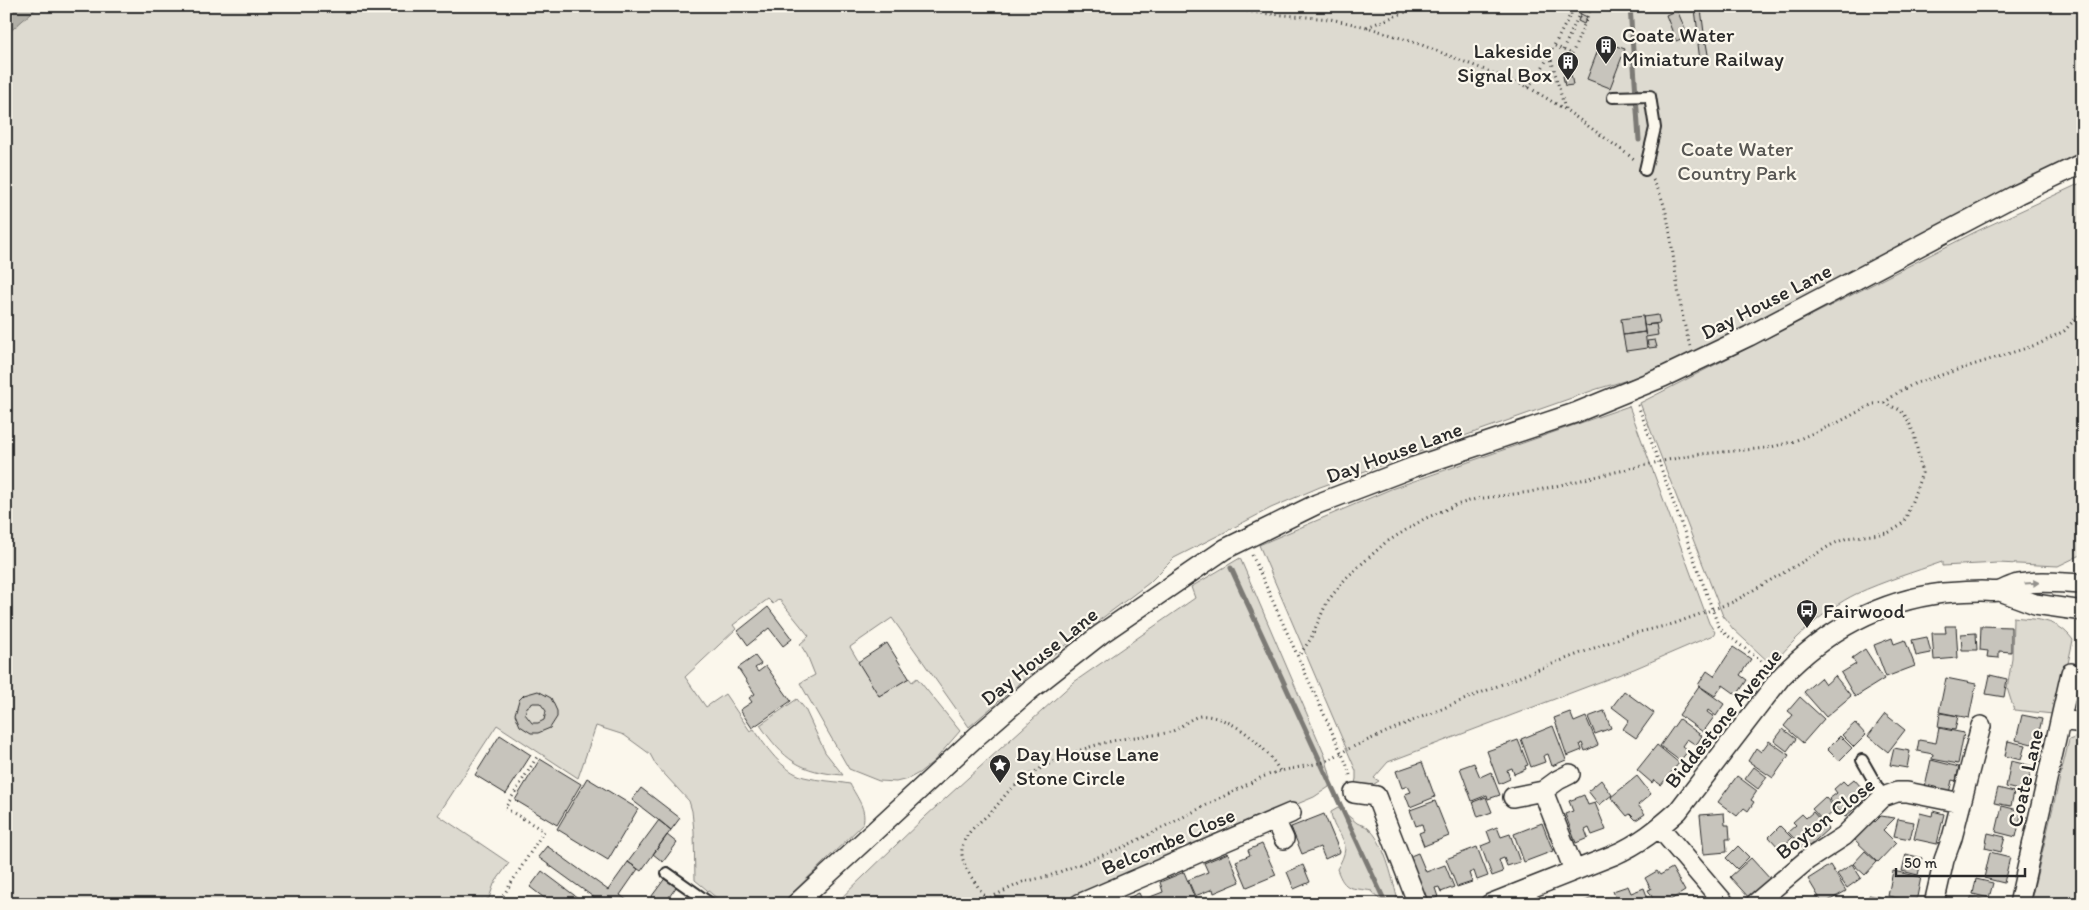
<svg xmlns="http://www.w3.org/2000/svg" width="2089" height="910" font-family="Itim,sans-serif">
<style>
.green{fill:#dddad0;stroke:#84827e}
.water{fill:#b1afa7;stroke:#7b7a75}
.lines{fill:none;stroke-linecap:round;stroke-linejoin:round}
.stream{stroke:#7b7a75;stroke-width:5}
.building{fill:#c7c4bc;stroke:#2b2b2b;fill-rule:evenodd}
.service-casing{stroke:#2b2b2b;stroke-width:14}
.minor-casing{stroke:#2b2b2b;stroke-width:22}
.path{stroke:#2b2b2b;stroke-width:3;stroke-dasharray:1 4;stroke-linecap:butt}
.service{stroke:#fbf7ec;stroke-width:10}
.minor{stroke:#fbf7ec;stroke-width:19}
.oneway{fill:#93918c}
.labels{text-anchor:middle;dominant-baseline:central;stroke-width:4.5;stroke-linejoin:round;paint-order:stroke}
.poi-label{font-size:21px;fill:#2b2b2b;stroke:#fbf7ec;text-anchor:start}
.park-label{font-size:21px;fill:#585754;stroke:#fbf7ec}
.street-label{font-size:21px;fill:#2b2b2b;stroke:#fbf7ec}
</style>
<rect width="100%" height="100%" fill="#fbf7ec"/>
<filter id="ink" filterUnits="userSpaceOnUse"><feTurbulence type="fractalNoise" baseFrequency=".02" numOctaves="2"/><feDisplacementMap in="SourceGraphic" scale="10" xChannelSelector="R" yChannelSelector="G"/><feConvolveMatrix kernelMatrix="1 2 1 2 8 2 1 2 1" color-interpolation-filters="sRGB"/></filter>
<g filter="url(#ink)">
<path class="green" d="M6,6H2083V154L1675,366L1597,389L1320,487L1271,508L1227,531L1174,558L1149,583L1049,658L969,727L892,618L850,647L879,696L909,678L912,682L917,678L960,731L934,761L919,773L908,779L896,782L879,781L849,769L800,683L815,675L807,655L800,644L809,636L779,599L773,604L768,599L733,625L736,629L685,677L706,707L725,694L750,731L754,729C766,747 782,771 804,777C819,781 835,781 850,784C857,798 867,809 863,824L781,904H724L695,880L694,831L692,811L689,801L656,765L650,754L624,735L596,726L578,778L497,725L438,815L509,863L494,884L487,904H6Z
M2083,182V554L2058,566L1998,563L1942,566V562C1914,572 1884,581 1856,594C1825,609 1794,639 1772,665L1733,629L1723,616L1640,403L1975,232Z
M1629,406L1709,623L1715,632L1713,635L1634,669L1388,762L1374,778L1379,781L1371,786L1354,787L1356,779V771L1259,545L1391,489Z
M1240,558L1325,756L1331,778L1329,787L1314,797L1059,904H835L926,816L1074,682L1195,598L1191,587Z
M2013,617C2037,620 2057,618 2073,640L2067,668L2053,714L2014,710L2007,688L2012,659Z
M2083,657V708L2076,702Z
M797,699L805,709L825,752L843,775C800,772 784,760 760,725Z
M2083,735V904H2030L2069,740Z
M1338,808C1345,813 1351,818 1357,823C1360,825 1365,825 1368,828C1384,841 1392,877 1397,897L1393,904L1379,899L1372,891C1351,887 1345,892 1337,869C1357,836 1333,839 1331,812Z"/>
<path class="water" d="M6,6H39L6,35Z"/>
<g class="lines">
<path class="stream" d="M1630,6L1639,140
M1231,568L1386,904"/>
</g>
<path class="building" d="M1695,9H1701L1704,33L1698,34Z
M1677,10L1688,36L1676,41L1666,15Z
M1581,14L1587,17L1584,24L1578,21Z
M1701,43H1706L1709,60L1700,61L1698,44Z
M1600,45L1614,50L1616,46L1625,49L1610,88L1587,79Z
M1571,74L1573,85L1565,86L1563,76Z
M1658,315L1660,323L1644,325L1643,317Z
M1643,316L1645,332L1623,335L1621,319Z
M1656,324L1658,335L1646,337L1644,325Z
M1645,332L1647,348L1626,351L1623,335Z
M1655,340L1657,347L1649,348L1647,341Z
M768,607L792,639L783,646L769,628L748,645L738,631Z
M1945,626H1956L1958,658L1934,660L1932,633H1946Z
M1981,626L2011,627V652L1999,651V658L1987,657L1988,651L1980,650Z
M1976,633L1977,650H1962L1961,634Z
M1927,637L1931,653L1916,656L1912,640Z
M1892,638L1894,644L1905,640L1915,666L1886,677L1874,645Z
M887,643L909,678L879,696L858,662Z
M1733,647L1751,659L1740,675L1747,680L1737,695L1723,685L1715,696L1698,685L1707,671L1714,676Z
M1865,649L1884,679L1855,697L1841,673L1856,664L1852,658Z
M755,656L761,664L755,668L758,672L766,666L791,701L752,728L740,710L752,702L749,698L755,694L738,668Z
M1990,675L2007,679L2004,697L1986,694Z
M1835,676L1851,696L1826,717L1804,692L1820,678L1825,685Z
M1946,678L1976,684L1969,718L1939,712Z
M1699,686L1724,704L1716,716L1708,710L1707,712L1714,717L1703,732L1679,715Z
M538,691L551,698L557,711V717L550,728L538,733H531L520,726L515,714L519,700L524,695ZM533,703H540L546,711L544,720L538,723H532L525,714L527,707Z
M1624,691L1654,713L1636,738L1623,729L1629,720L1612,707Z
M1800,697L1824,719L1803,743L1784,726L1793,715L1788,711Z
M1604,711L1611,728L1595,734L1588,717Z
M1570,712L1574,722L1586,717L1598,745L1585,751L1582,743L1580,744L1582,750L1567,756L1554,718Z
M1940,713L1958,716L1955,730L1938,727Z
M1885,714L1905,730L1888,752L1868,736Z
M2022,715L2042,719L2036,745L2016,740Z
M1679,719L1702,736L1696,745L1687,739L1682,746L1688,751L1680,761L1660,746Z
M1855,723L1866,735L1854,747L1842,735Z
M1553,726L1566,760L1552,766L1548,754L1543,756L1545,762L1531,767L1521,739Z
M1939,728L1964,733L1958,764L1932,759L1933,754L1917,751L1919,740L1936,743Z
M1783,729L1796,739L1787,751L1774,741Z
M500,735L531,755L506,794L475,775Z
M1840,736L1852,748L1839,761L1827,749Z
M1518,740L1528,765L1525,766L1526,769L1514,774L1512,768L1507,770L1510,779L1499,784L1487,751Z
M1769,741L1789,755L1773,778L1748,761L1756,748L1761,752Z
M2008,741L2025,745L2021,760L2005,756Z
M1657,745L1679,763L1661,785L1654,780L1652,783L1637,770Z
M1894,748L1910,751L1907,768L1890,765Z
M540,759L581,784L557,825L515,800Z
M1931,760L1959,767L1956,781L1952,780L1949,793L1925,787Z
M2011,761L2032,766L2026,792L2006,787Z
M1422,762L1435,797L1410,807L1405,794L1411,792L1408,786L1402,788L1396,771Z
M1474,763L1480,777L1491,772L1500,795L1488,799L1487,795L1472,801L1460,768Z
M1754,767L1767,777L1758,789L1745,779Z
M1637,776L1651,794L1638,805L1645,814L1636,820L1630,814L1627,816L1611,797Z
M1737,776L1757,791L1751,800L1754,802L1748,811L1744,808L1737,816L1718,802Z
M587,778L638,809L608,860L557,829Z
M1854,779L1869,796L1845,817L1829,799L1837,793L1834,789L1843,781L1847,785Z
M1601,780L1612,795L1599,805L1588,791Z
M641,788L680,818L671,830L632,800Z
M1998,788L2014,792L2011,806L1994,803Z
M1584,795L1588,805L1595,803L1606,830L1592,835L1589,828L1585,830L1588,838L1576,843L1565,814L1573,811L1569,801Z
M1486,797L1492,812L1478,817L1473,802Z
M1825,797L1836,809L1823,821L1812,809Z
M1435,801L1449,836L1424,846L1419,833L1424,831L1422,824L1416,826L1410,810Z
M2002,806L2022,811L2016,837L1996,832Z
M1933,811L1944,814L1937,844L1914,839L1920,813L1932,816Z
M1813,812L1828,829L1805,850L1788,832L1796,825L1793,822L1802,814L1806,818Z
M1724,813L1725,825H1729L1730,839H1726L1727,852L1704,854L1700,815Z
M1324,814L1340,852L1325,859L1320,847L1302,854L1291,827Z
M1881,816L1895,818L1883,830L1896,843L1878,862L1854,839L1873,820L1875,822Z
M1898,819L1914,822L1910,839L1894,836Z
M659,820L671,830L641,871L628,862Z
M1542,823L1553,851L1524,862L1514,834Z
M1780,826L1792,838L1780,849L1769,837Z
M1497,827L1501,837L1510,834L1520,862L1507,866L1504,858L1499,860L1503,872L1492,876L1481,846L1491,842L1487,831Z
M1988,833L2005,837L2001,852L1985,848Z
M667,835L677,843L663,862L653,854Z
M1262,844L1276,875L1247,887L1236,861L1250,855L1248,850Z
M547,846L608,890L628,862L638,869L620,895L632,904H603L538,857Z
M1738,846L1749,857L1737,869L1726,858Z
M1477,847L1488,876L1477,880L1474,871L1469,873L1472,882L1457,887L1446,859Z
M1865,851L1877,862L1865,875L1853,864Z
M1990,852L2010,857L2004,883L1984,878Z
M1228,853L1240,882L1214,893L1213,889L1195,896L1188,880L1208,872L1204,863Z
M1418,853L1426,872L1445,865L1454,887L1441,892L1439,887L1435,888L1438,897L1426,902L1408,857Z
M1906,854L1922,858L1918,875L1902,871Z
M1751,858L1772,881L1751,900L1730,877Z
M1852,864L1861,878L1847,888L1837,874Z
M1303,865L1310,882L1294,889L1287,872Z
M1830,865L1846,891L1823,904L1808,879Z
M1672,868L1685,891L1664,904H1656L1648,890L1651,889L1645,878L1657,871L1660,875Z
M542,871L586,904H552L530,887Z
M1893,871L1921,877L1916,902L1888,896Z
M1184,872L1196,901L1190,904H1146L1145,899L1163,892L1160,882Z
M666,877L677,886L664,904H646Z
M1976,879L1993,883L1989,898L1973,894Z
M1628,886L1631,893L1644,888L1650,904H1618L1613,891Z
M1139,893L1144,904H1115Z
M1869,895L1885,898L1884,904H1867Z
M1595,897L1598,904H1580V903Z
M1971,897L1988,900L1987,904H1970Z"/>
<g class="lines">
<g class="service-casing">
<path id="service" d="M1613,97L1650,96L1655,128L1645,170
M1862,760L1883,797
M667,873L711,904"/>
</g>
<g class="minor-casing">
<path id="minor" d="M2000,591L2035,604L2083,611
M2061,720L2083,723
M1543,791L1574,870
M1354,793L1376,796
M1376,796L1418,904
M1513,797L1543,791L1558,780L1570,774
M1961,803L1981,726
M1275,820L1284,839
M1660,828L1725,904
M796,904L976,737L1030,690L1101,634L1225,549L1317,504L1414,467L1575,413L1663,377L1749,336L2018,194L2083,163
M1079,904L1291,813
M1490,904L1614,855C1639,844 1658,829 1678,811L1781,677C1825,631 1880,601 1943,593C1956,592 1969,591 1981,591C1987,591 1995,592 2000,591C2006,589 2012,585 2018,584C2039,580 2062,583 2083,584
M1755,904L1807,860L1844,836L1883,797L1897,792H1907L1961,803L1952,838L1944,860L1934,904
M2019,904L2071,673"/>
</g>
<path class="path" d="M1207,6L1260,13L1330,19L1367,27L1422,45L1528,87L1566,110L1634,159
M1564,6L1571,14
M1367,27L1421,6
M1555,46L1572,54
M1563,50L1583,6
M1572,54L1591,8L1587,6
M1550,55L1565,109
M1528,87L1539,74L1575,6
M1653,180C1668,205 1670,234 1674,262C1678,291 1682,319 1690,346
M1884,403L1900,391L1916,383L2039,344L2064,331L2083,311
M1638,405L1718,625L1723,632L1768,666
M1252,555L1346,763L1351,778
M986,899C978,885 960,866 962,849C964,832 981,822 992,811C998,805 1003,797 1009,791C1040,764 1078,748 1117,740C1134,736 1155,736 1170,732C1183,728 1191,714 1207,716C1237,720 1265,746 1280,771
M452,904L499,899
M498,904L544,831L505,808L537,757
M977,904L1023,882L1049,876L1124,847L1262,777L1280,771L1325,762L1346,750L1400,726L1534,671L1631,634L1673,624L1733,602L1833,544L1847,538L1888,533L1900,526L1906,518L1922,473L1914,434L1907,418L1900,410L1884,403L1873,404L1837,423L1792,442L1767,448L1701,454L1667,460L1530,492L1476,499L1456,505L1424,519L1385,543L1346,578L1327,602L1310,640L1298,657"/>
<use href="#service" class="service"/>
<use href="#minor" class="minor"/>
</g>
<defs><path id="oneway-solid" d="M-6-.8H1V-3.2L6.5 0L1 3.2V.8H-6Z" transform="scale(1.25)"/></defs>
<use class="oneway" href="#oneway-solid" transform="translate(2032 583) rotate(-3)"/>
</g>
<defs>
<g id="building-pin" transform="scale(1.125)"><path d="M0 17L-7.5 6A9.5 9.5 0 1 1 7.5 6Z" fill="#2b2b2b" stroke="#fbf7ec"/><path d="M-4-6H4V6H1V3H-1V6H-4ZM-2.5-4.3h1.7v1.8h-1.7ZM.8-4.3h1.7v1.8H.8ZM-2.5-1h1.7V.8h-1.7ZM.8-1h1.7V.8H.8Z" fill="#fff"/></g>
<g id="bus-pin" transform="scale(1.125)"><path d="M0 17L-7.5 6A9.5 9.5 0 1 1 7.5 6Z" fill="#2b2b2b" stroke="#fbf7ec"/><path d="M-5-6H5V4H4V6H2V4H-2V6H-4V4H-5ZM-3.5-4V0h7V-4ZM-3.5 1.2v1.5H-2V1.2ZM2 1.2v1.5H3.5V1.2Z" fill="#fff"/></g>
<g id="sight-pin" transform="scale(1.125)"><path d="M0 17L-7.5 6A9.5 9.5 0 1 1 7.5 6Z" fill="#2b2b2b" stroke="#fbf7ec"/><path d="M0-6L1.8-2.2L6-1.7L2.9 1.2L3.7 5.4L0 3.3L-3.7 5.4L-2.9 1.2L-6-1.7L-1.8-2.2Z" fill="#fff"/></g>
</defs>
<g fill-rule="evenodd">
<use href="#building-pin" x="1606" y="46"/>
<use href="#building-pin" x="1568" y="62"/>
<use href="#bus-pin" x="1807" y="610"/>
<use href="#sight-pin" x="1000" y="765"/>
</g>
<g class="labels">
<g class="poi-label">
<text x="1622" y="34">Coate Water<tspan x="1622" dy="24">Miniature Railway</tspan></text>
<text x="1552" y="50" text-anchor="end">Lakeside<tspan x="1552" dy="24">Signal Box</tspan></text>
<text x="1823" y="610">Fairwood</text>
<text x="1016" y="753">Day House Lane<tspan x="1016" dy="24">Stone Circle</tspan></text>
</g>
<g class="park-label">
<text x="1737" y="148">Coate Water<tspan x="1737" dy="24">Country Park</tspan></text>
</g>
<g class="street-label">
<text transform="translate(1766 301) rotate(-27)">Day House Lane</text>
<text transform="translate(1394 452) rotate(-20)">Day House Lane</text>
<text transform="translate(1039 656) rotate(-39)">Day House Lane</text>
<text transform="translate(1723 718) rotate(-51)">Biddestone Avenue</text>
<text transform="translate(2025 778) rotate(-77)">Coate Lane</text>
<text transform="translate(1825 818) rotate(-38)">Boyton Close</text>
<text transform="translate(1168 841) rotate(-23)">Belcombe Close</text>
</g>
</g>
<rect width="2089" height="910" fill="none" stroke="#fbf7ec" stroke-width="25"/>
<rect x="12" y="12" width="2064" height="885" fill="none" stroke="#2b2b2b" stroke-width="2" filter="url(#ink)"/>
<path d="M1896 868v8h129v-8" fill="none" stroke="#2b2b2b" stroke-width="2.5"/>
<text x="1904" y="868" font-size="15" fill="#2b2b2b" stroke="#fbf7ec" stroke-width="4" paint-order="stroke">50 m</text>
</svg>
